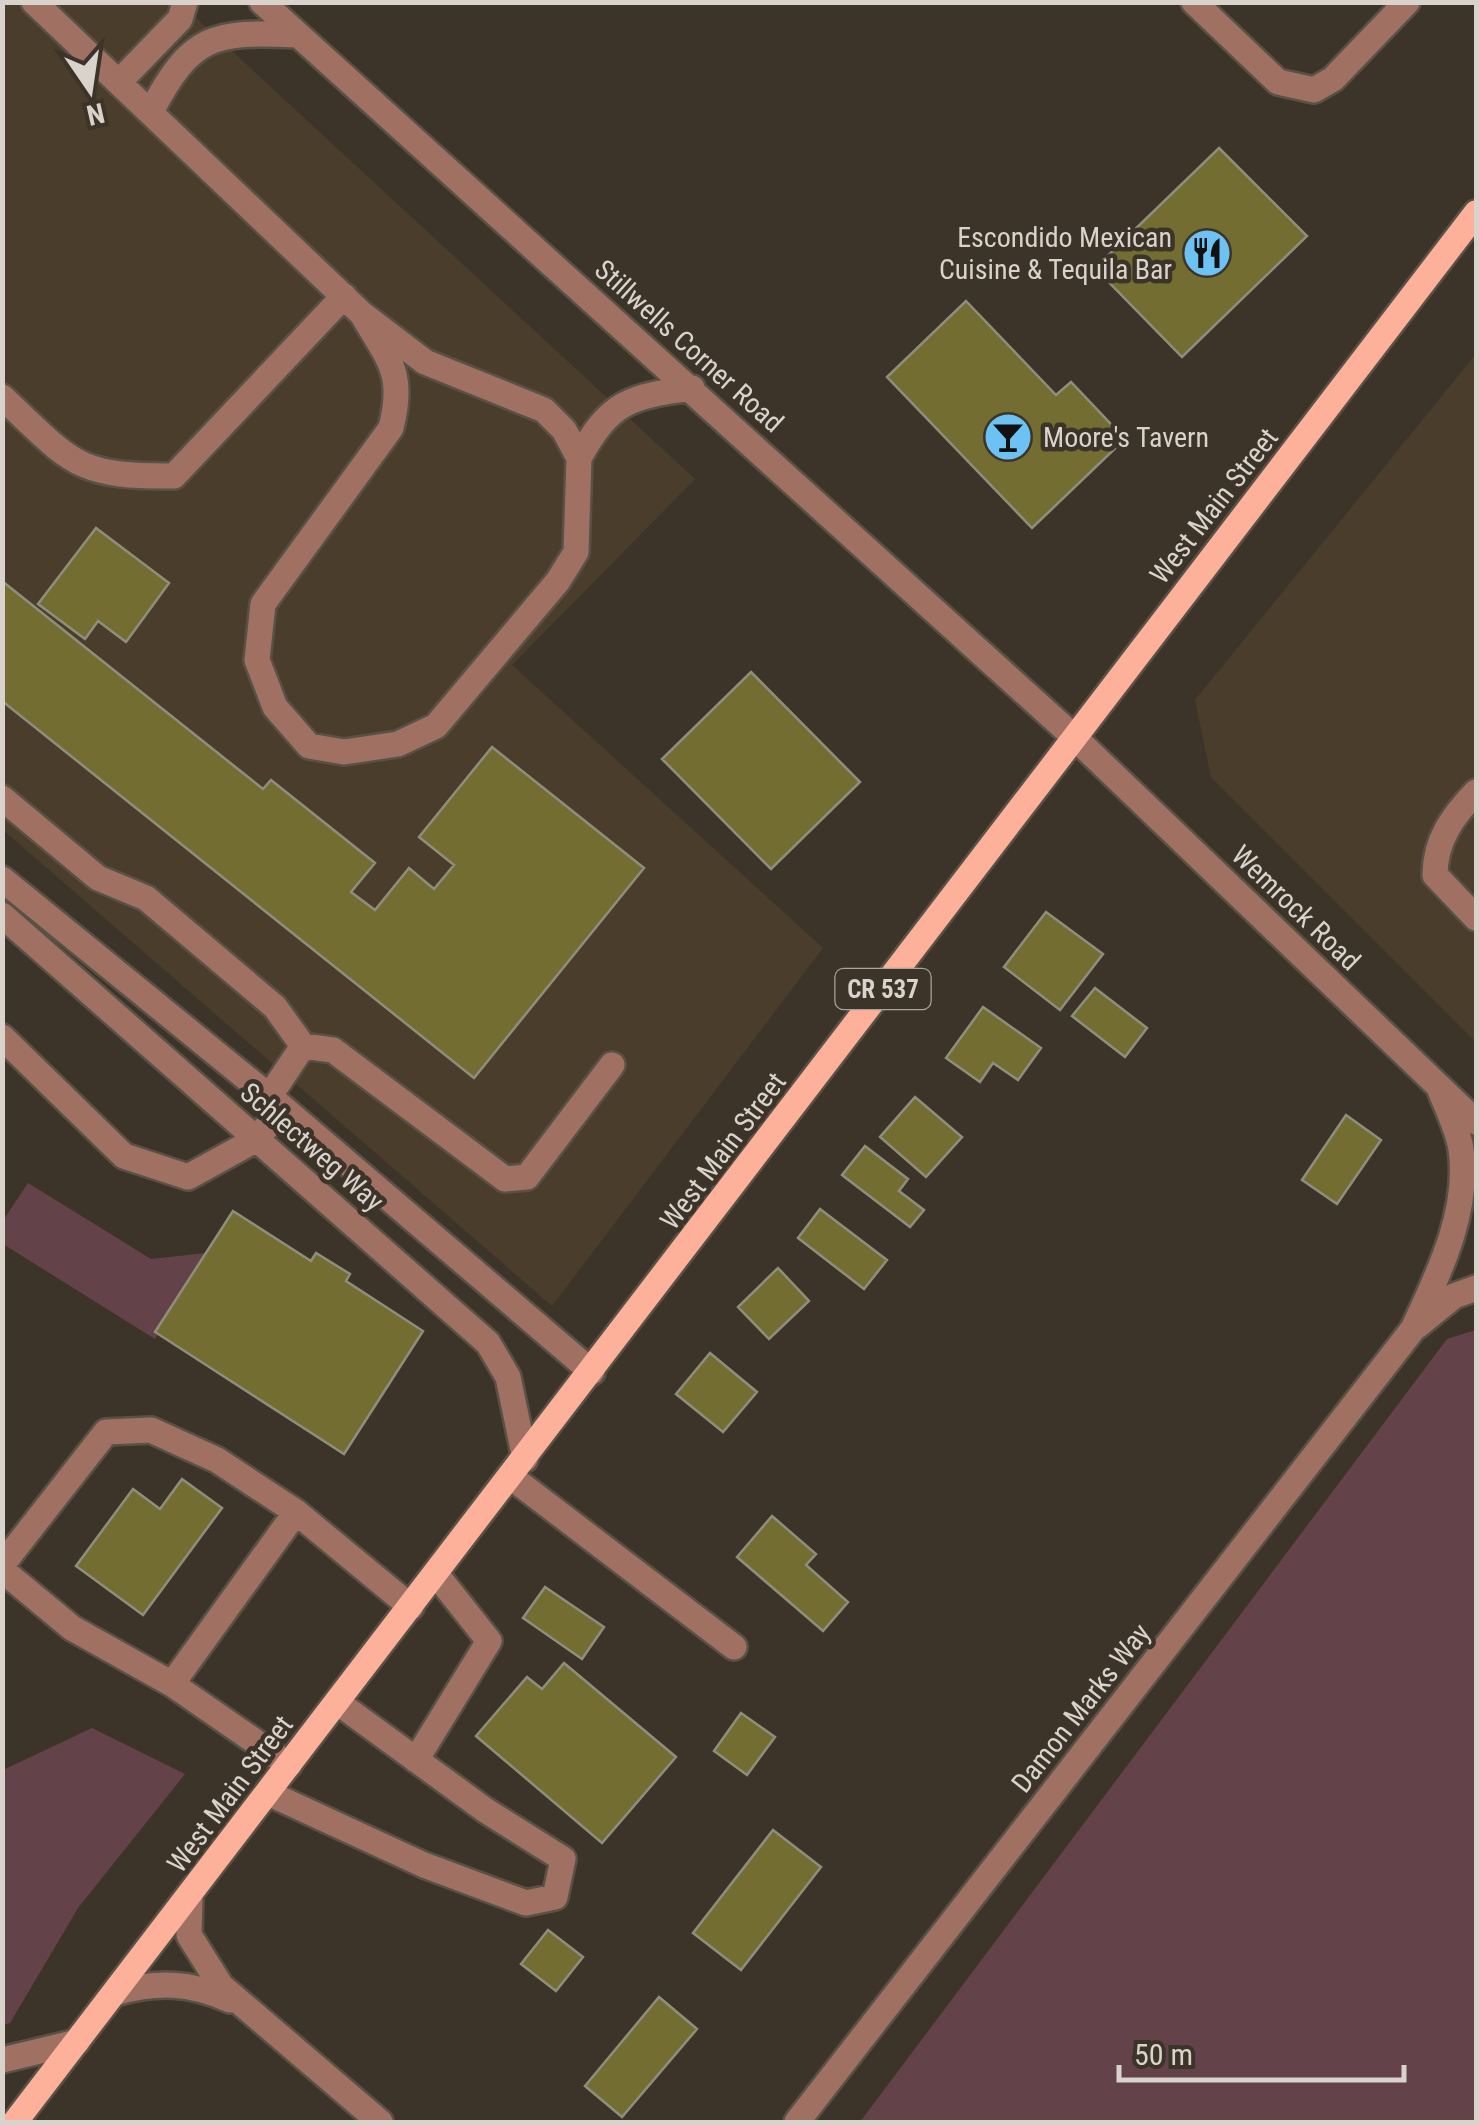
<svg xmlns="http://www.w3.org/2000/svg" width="1479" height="2125" font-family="'Roboto Condensed',sans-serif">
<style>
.built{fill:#4b3d2c}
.green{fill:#64424a}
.building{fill:#736d32;stroke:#8f8e7e;stroke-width:2.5}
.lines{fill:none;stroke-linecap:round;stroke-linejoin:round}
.minor-casing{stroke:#595146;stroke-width:30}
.major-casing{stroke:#595146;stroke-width:30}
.minor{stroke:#a07163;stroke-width:25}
.major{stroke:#fdb09a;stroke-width:25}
.labels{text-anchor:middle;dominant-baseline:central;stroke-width:9;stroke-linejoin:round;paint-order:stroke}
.shield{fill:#3d3429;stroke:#aaa39b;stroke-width:2.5}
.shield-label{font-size:25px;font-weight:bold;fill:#d9d3cc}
.poi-label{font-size:28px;fill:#d9d3cc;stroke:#3d3429;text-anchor:end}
.street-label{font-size:28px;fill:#d9d3cc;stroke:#3d3429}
</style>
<rect width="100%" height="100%" fill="#3d3429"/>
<path class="built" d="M3,3H180L695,479L512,665L823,948L552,1306L3,830Z
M1476,354V1042L1211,777L1195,700Z"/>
<path class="green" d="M28,1183L151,1259L206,1253L155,1339L3,1244L2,1222Z
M1476,1330V2122H860L1447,1339Z
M92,1728L185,1774L78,1908L10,2023L3,2025V1770Z"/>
<path class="building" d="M1219,148L1307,236L1182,357L1095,268Z
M966,301L1056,395L1071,382L1125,439L1032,528L887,377Z
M96,528L169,583L126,642L98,621L85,639L38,604Z
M2,581L263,789L271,780L375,863L351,892L375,910L409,868L434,889L454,865L419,837L492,747L644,868L474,1078L2,701Z
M751,672L860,782L771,869L662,759Z
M1046,912L1103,954L1060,1010L1004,967Z
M1095,988L1147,1028L1125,1057L1072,1016Z
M983,1007L1041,1048L1018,1080L993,1063L980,1082L946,1058Z
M915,1097L962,1137L926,1177L880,1137Z
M1346,1115L1381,1140L1337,1204L1302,1180Z
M865,1146L908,1179L899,1191L924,1210L910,1227L842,1175Z
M820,1209L887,1260L864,1289L798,1238Z
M233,1211L311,1261L316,1253L350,1274L346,1281L423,1331L344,1454L155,1332Z
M778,1268L809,1301L769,1339L738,1307Z
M710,1353L757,1392L723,1432L676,1394Z
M182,1479L222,1508L143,1615L76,1566L133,1489L160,1509Z
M772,1516L816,1554L806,1565L848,1602L823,1631L737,1557Z
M545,1587L604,1627L582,1659L523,1618Z
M564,1663L676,1757L602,1843L476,1736L527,1677L542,1689Z
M741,1713L775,1737L747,1775L714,1751Z
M773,1830L821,1867L741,1970L693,1933Z
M548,1930L583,1957L556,1991L521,1964Z
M659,1997L697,2029L622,2117L585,2086Z"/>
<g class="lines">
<g class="minor-casing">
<path id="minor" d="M34,2L362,314L425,362L544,410L564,430L579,458L576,552L558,581L436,726L398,744L344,752L309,746L275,707L257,660L263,604L391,428C405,372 389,361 362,314
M262,2L1074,737L1476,1122
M1194,2L1278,82L1314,90L1333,79L1407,2
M120,81L180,19L185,2
M152,110C191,35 214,31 296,35
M2,397C72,462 74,477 174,476L344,296
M579,458C611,400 630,397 692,388
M1476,792C1453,816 1435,840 1435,875L1476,918
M2,798L98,878L146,898L275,1007L303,1046
M2,879L282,1107L592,1372
M2,915L488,1343L508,1377L525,1459
M2,1037L124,1156L188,1177L257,1139L282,1107
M269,1097L303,1046L333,1050L505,1179L527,1177L612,1065
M1417,1326L1454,1296L1476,1288
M511,1477L734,1647
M2,1565L106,1432L151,1430L217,1460L296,1512L411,1607
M2,1570L72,1628L172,1684L289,1765
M172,1684L296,1512
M416,1760L489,1641L436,1574
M268,1793L424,1865L526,1903L555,1897L563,1859L485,1810L337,1702
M190,1897L189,1935L221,1986L380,2122
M115,1993C157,1981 190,1982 230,2000
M2,2060L77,2042
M797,2122L1413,1329C1438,1275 1470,1211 1461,1149C1458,1130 1447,1108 1440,1090"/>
</g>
<g class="major-casing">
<path id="major" d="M15,2122L1476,213"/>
</g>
<use href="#minor" class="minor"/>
<use href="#major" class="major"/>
</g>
<defs>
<g id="restaurant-disc" transform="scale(2.5)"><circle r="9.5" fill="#6cc3f3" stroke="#3d3429"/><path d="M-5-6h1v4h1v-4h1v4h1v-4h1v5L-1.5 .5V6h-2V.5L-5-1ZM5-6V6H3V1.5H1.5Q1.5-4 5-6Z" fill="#111"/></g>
<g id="bar-disc" transform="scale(2.5)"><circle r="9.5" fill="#6cc3f3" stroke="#3d3429"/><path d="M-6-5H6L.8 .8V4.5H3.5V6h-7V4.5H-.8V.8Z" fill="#111"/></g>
</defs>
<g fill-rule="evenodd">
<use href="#restaurant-disc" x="1207" y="253"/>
<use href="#bar-disc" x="1008" y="437"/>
</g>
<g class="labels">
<rect class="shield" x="835.5" y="969" width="95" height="40" rx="8"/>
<g class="shield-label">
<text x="883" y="989">CR 537</text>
</g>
<g class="poi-label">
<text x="1172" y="237">Escondido Mexican<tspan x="1172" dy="32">Cuisine &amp; Tequila Bar</tspan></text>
<text x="1043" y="437" text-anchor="start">Moore's Tavern</text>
</g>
<g class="street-label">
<text transform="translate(689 346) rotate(42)">Stillwells Corner Road</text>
<text transform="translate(1214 506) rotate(-52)">West Main Street</text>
<text transform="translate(1296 908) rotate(44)">Wemrock Road</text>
<text transform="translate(312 1147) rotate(41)">Schlectweg Way</text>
<text transform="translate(723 1151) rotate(-53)">West Main Street</text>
<text transform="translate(1081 1708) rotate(-52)">Damon Marks Way</text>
<text transform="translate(230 1794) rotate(-53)">West Main Street</text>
</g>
</g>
<rect width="1479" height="2125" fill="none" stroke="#d9d3cc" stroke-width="10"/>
<g transform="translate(90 90) rotate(167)" stroke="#3d3429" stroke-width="8" paint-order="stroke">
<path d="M0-8L18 38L0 25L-18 38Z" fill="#d9d3cc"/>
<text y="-15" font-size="28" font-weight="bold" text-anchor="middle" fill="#d9d3cc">N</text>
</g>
<path d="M1119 2065v15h285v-15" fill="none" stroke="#d9d3cc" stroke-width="5"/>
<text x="1134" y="2065" font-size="30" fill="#d9d3cc" stroke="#3d3429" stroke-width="8" paint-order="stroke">50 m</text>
</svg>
